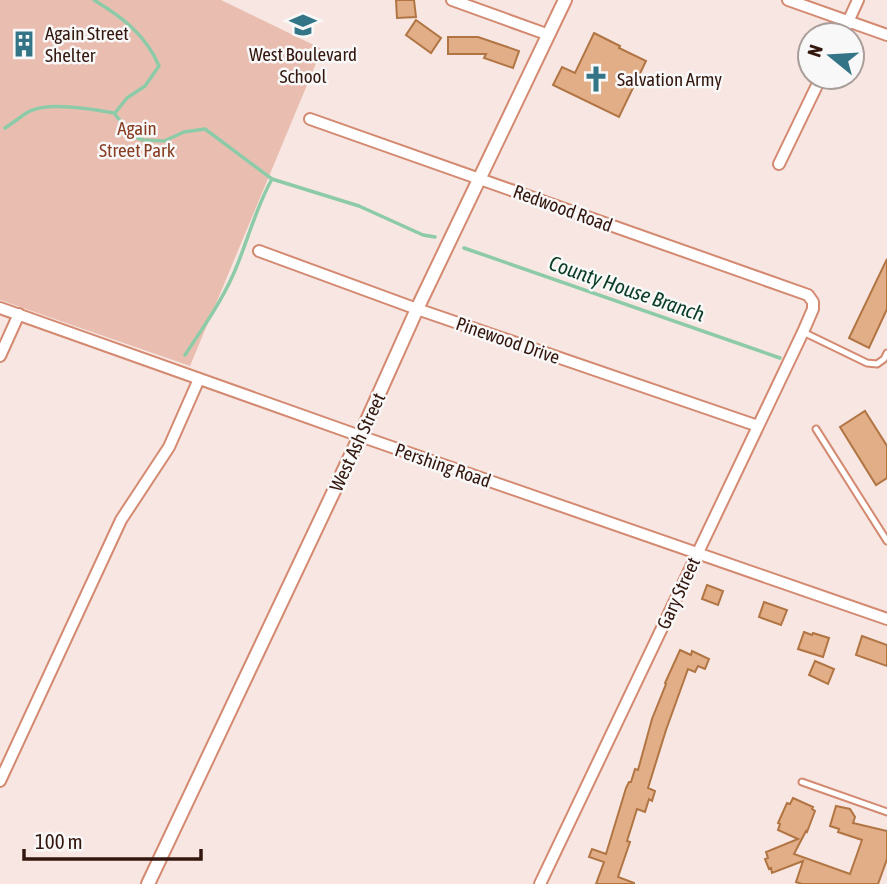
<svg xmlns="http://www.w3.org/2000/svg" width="887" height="884" font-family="'Asap Condensed',sans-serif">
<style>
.green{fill:#e9beb0}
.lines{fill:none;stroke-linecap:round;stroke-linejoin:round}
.stream{stroke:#8dcba8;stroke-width:3.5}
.building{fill:#e2ae87;stroke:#b17544;stroke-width:2}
.service-casing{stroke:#d48971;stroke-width:9}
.minor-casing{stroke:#d48971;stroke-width:14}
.tertiary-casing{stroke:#d48971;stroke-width:16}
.service{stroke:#fff;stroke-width:5}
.minor{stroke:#fff;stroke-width:10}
.tertiary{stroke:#fff;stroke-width:12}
.labels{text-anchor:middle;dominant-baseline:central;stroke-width:5;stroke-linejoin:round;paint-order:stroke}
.poi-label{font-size:19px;fill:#34170e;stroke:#f8f8f8;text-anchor:start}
.park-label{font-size:19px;fill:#883d23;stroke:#f8f8f8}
.street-label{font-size:19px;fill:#34170e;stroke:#f8f8f8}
.water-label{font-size:21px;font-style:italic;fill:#093c25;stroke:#f8f8f8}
</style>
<rect width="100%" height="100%" fill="#f7e6e1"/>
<path class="green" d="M0,0H221L322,49L190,366L0,300Z"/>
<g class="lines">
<path class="stream" d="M94,0C122,17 146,35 159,66L145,86L127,98L115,113
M5,128C13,123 20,117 28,112C47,101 93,109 114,113L132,136L143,140L164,141L184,132L205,129L272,179
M464,248L780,358
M185,355C202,329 220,304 233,275C247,244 255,209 272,179L359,206L423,235L435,237"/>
</g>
<path class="building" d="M396,0H414L416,17L397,18Z
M416,20L441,38L431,53L406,35Z
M594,33L620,46L619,48L646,61L619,117L553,85L562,67L575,73Z
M448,37H478L519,51L513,68L484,58L486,54H448Z
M887,259V309L869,348L849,338Z
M865,411L887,446V478L876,485L840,427Z
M707,585L723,591L718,605L702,599Z
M764,602L787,610L781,625L759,617Z
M804,632L812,635L813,633L829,638L823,657L798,649Z
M862,636L887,645V666L856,655Z
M680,650L691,655L692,651L709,659L705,669L698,666L695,672L688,669L666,730L648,788L655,791L652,801L649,799L645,812L637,809L627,841L630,842L618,877L634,883V884H596L604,862L589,857L592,849L606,854L626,788L629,782H631L635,769L638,770L652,719L666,684L665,683Z
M815,661L834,669L828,684L809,675Z
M793,798L813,807L812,809L815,811L807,832L806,831L794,854L850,874L862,840L838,832L839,829L830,826L836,806L850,809L855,817L853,823L887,831V859L878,884H802L796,882L803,861L772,873L771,868L769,869L765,859L768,858L766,852L798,839L778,830L780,824L778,823L787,803L790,804Z"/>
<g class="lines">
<g class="service-casing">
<path id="service" d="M803,332L867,363L877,364L884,359L887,353
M816,429L887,541
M802,782L887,812"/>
</g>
<g class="minor-casing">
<path id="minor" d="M452,0L549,35
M788,0L887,35
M842,35L858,0
M310,119L808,295L813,302V309L803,332L540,884
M779,164L821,77
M259,251L417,309L758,426
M0,308L360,436L887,619
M0,356L19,314
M0,781L121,520L169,447L199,379"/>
</g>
<g class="tertiary-casing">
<path id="tertiary" d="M148,884L360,436L417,309L565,0"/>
</g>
<use href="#service" class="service"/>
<use href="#minor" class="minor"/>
<use href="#tertiary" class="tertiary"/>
</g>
<defs>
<g id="school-bare" transform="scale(2.1)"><path d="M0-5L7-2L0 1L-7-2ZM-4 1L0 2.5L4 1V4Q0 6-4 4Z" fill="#337587" stroke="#f8f8f8" stroke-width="2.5" paint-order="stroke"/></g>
<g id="building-bare" transform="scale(2.1)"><path d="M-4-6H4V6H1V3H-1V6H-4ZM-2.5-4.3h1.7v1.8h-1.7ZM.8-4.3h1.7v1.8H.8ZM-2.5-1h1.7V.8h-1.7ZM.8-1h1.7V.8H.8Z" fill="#337587" stroke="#f8f8f8" stroke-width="2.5" paint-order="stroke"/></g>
<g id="church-bare" transform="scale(2.1)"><path d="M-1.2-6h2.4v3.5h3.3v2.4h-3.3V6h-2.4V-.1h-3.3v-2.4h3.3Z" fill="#337587" stroke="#f8f8f8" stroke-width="2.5" paint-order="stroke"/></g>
</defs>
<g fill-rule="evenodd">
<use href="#school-bare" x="303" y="25"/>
<use href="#building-bare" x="24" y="44"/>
<use href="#church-bare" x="596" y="79"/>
</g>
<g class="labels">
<g class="poi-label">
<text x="45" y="33">Again Street<tspan x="45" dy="22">Shelter</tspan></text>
<text x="303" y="54" text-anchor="middle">West Boulevard<tspan x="303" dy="22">School</tspan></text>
<text x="617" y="79">Salvation Army</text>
</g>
<g class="park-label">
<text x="137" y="128">Again<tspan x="137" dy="22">Street Park</tspan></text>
</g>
<g class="street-label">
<text transform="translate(563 208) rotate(20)">Redwood Road</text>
<text transform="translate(508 340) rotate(19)">Pinewood Drive</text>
<text transform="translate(357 442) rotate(-65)">West Ash Street</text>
<text transform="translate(443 465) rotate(19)">Pershing Road</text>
<text transform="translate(678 593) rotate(-65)">Gary Street</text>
</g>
<g class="water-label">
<text transform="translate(627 288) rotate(19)">County House Branch</text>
</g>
</g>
<g transform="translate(831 56) rotate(288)"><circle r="33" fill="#f8f8f8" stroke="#aa9e9a" stroke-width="2"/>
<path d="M0-5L12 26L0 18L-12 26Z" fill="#337587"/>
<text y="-10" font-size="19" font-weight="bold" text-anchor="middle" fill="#34170e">N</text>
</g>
<path d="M24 849v10h177v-10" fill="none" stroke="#34170e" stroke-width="3.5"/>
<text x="35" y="849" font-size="21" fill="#34170e" stroke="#f8f8f8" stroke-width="5" paint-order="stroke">100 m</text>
</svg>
